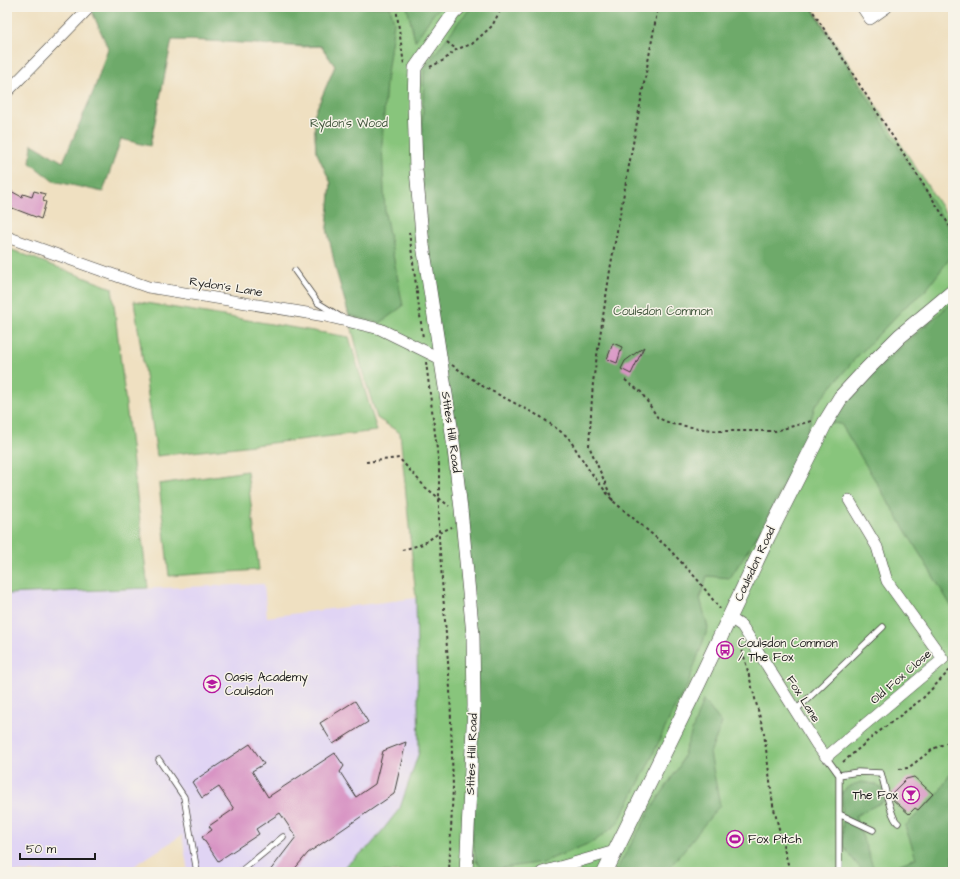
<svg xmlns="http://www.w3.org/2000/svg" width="960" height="879" font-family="'Architects Daughter',sans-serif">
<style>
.built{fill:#e0d4f4}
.green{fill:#88c57b;stroke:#52704c}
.forest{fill:#6eaa6b;stroke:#456344}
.building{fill:#d894c4}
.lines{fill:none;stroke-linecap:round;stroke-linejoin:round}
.service-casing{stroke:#3c3935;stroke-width:7}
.minor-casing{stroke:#3c3935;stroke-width:12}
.tertiary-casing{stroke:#3c3935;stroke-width:14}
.secondary-casing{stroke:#3c3935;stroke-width:16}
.path{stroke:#3c3935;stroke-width:2;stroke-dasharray:3 3;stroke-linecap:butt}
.service{stroke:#fff;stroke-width:5.5}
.minor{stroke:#fff;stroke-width:11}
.tertiary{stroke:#fff;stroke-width:13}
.secondary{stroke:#fff;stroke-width:15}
.labels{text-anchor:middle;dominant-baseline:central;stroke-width:3;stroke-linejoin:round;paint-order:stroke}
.park-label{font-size:12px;fill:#42573d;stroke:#f7f3e8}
.street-label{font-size:12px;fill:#1c1c1c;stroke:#f7f3e8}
.poi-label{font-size:12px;fill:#1c1c1c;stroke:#f7f3e8;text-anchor:start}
</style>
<rect width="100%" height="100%" fill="#f7f3e8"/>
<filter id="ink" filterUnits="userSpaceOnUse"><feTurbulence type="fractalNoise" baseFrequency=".025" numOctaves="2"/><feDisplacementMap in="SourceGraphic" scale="8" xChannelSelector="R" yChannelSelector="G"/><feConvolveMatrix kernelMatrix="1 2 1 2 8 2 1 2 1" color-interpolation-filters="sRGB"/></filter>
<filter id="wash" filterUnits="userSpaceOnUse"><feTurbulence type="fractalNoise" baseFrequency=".012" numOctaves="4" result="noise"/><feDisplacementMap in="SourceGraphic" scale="16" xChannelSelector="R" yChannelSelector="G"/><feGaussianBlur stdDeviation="0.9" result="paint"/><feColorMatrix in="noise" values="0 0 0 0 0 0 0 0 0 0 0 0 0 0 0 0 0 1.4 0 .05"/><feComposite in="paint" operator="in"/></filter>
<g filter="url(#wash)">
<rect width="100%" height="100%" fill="#efe0c1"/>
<path class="built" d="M264,584L267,617L416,598L419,752L400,808L371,845L338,872H188L182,835L125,872H7V594Z"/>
<path class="green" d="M90,7H812L953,225V872H338L371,845L400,808L419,752L416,598L400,433L377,418L363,373L327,228L331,183L316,151L314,115L335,66L321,46L303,47L212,40L172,39Z
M7,248L112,288L148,588L7,594Z
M134,301L349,337L377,431L157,456Z
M247,471L259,570L169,576L159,484Z"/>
<path class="forest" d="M90,7H390L394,22L386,81L382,144L385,213L403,306L380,323L349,315L336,271L327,228L331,183L316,151L314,115L335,66L321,46C272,47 222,40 172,40L150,146L121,139L103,192L53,181L30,163L32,144L63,162L94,90L108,48Z
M407,7H441L434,13L415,41Z
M472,7H811L953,235V254L926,290L905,307L854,360L815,406L803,446L761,530L730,578L707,576L700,598L708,628L687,686L673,711L648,765L618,823L595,841L543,862L484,871L476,861L472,833L477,706L421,170L424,69L460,20Z
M953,302V609L841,424L831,423C865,376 909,340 953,302Z
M703,700L722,723L710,753L720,805L666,872H615L650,811L680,765Z
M953,769V872H879L916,858L905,826L938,794Z
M861,782L875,784L884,790V801L855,816L875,872H863L843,846L842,792L848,787Z"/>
<g id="blocks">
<path class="building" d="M9,190L22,197L23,194L32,197L34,191L45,194L43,201L46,202L41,219L7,206V195Z
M613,343L622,347L617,363L607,359Z
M644,347L631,374L621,369L625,361Z
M355,701L368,722L333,744L320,723Z
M406,742L394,794L308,853L292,872H269L296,837L280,813L256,829L259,834L218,861L202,837L212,830L209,826L234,809L219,787L202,798L192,782L250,744L264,764L252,771L268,797L335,753L344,766L340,772L356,797L375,784L383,751Z
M914,777L933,794L918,810L915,808L909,814L892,799L891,794L906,779Z"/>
</g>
</g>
<g filter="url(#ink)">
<use href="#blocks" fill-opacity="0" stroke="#3c3935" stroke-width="1"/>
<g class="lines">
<g class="service-casing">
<path id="service" d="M295,271L318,303L339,316
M795,711L883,627
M826,757L839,775V872
M159,760L184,797L197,872
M839,775L858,772L881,773C884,783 891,819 898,823
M839,814L873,830
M240,872L283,837"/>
</g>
<g class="minor-casing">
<path id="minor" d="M862,7L870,19L887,7
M7,92L86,11L84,7
M7,237L148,287L325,316L380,329L441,359
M730,618L742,626L817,745L826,757L943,659L887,581L877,547L849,500
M542,872L615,851"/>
</g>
<g class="tertiary-casing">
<path id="tertiary" d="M460,7L453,14L415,68L414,102L416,170L423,245L452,433L461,509L473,635L474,706L466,872"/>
</g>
<g class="secondary-casing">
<path id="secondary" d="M605,872L697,686L768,536L825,423L841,397L867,369L900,336L953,292"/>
</g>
<path class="path" d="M396,7L404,65
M810,7L953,231
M447,42L456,49
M430,67L444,60L457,49L472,44L492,26L502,7
M409,232L423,338
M426,362L439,465V539L450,689L453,787L449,872
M452,365L484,387L541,417L568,437L589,470L613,501L667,547L697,579L720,609
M625,380L641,392L658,418L672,424L718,431H775L812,421
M366,462L399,458L425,487L449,506
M613,501L589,446L593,382L611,264L658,7
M402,550L423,544L439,533L452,527
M741,645L764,733L773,805L790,872
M843,762L876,734L922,699L953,667
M899,769L908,768L933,749L953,740"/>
<use href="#service" class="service"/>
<use href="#minor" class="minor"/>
<use href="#tertiary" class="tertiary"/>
<use href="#secondary" class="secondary"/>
</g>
</g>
<defs>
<g id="bus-ring" transform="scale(0.9)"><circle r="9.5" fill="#f7f3e8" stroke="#b5179e" stroke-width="1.5"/><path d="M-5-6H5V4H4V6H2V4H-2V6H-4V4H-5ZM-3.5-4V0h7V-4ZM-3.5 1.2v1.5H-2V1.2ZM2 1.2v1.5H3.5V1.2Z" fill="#b5179e"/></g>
<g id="school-ring" transform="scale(0.9)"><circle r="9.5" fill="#f7f3e8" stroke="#b5179e" stroke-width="1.5"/><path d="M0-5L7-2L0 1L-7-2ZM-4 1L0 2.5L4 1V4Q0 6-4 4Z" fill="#b5179e"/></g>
<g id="bar-ring" transform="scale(0.9)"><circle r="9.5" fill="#f7f3e8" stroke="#b5179e" stroke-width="1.5"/><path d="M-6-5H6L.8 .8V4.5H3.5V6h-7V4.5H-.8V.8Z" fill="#b5179e"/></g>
<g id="stadium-ring" transform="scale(0.9)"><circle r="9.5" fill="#f7f3e8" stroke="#b5179e" stroke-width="1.5"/><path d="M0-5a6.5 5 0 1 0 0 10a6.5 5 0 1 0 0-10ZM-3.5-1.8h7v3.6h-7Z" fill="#b5179e"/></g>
</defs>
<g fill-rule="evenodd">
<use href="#bus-ring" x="725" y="650"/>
<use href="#school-ring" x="212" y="684"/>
<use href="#bar-ring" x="911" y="795"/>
<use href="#stadium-ring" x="735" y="839"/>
</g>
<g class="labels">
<g class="park-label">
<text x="349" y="123">Rydon's Wood</text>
<text x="663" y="311">Coulsdon Common</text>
</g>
<g class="street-label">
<text transform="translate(226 287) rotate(9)">Rydon's Lane</text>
<text transform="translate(451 432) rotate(82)">Stites Hill Road</text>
<text transform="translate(755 564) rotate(-65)">Coulsdon Road</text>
<text transform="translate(901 677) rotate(-41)">Old Fox Close</text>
<text transform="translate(803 699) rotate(58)">Fox Lane</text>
<text transform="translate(472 754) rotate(-88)">Stites Hill Road</text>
</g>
<g class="poi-label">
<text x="738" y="643">Coulsdon Common<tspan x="738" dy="14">/ The Fox</tspan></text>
<text x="225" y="677">Oasis Academy<tspan x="225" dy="14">Coulsdon</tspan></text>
<text x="898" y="795" text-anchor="end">The Fox</text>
<text x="748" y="839">Fox Pitch</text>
</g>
</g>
<rect width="960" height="879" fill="none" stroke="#f7f3e8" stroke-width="24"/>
<path d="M20 853v6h75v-6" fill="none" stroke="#1c1c1c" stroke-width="2"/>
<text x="26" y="853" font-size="12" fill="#1c1c1c" stroke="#f7f3e8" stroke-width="3" paint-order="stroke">50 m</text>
</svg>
